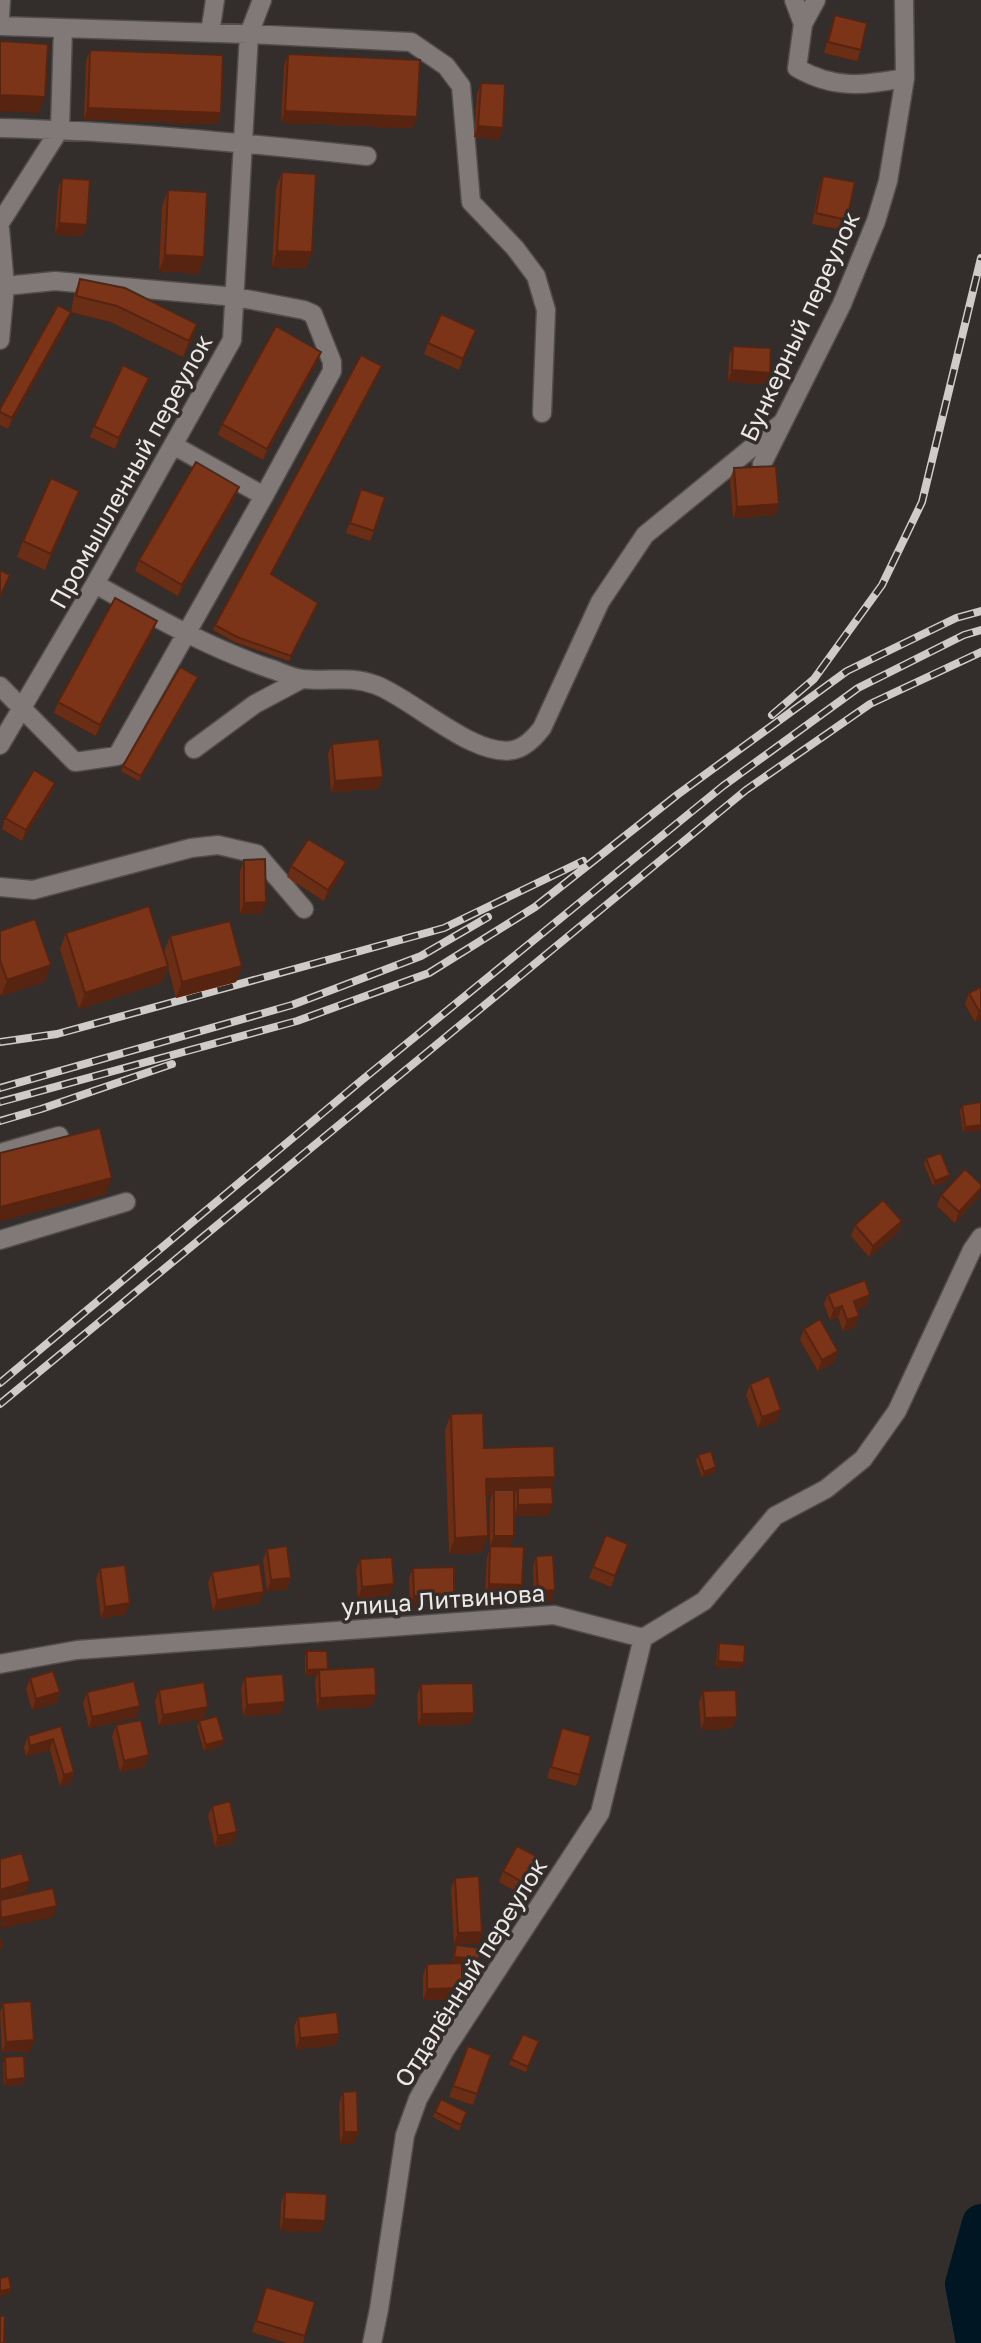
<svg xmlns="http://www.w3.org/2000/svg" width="981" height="2343" font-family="'Golos Text',sans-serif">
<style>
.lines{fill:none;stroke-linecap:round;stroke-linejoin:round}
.river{stroke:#001622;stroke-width:38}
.minor-casing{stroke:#514d4b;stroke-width:21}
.minor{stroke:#807977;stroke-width:18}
.rail-casing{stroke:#cfcbc9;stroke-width:8}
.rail{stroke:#332d2b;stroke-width:5;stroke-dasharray:16;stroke-linecap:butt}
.wall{fill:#6a2d15}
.shaded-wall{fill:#562411}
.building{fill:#7b3418;stroke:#562411;stroke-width:2}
.labels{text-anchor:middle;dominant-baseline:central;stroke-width:7;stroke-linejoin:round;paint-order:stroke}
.street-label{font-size:24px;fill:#ece8e6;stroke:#332d2b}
</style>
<rect width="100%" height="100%" fill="#332d2b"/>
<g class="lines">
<path class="river" d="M975,2343L964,2284L981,2223"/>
<g class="minor-casing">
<path id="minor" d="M794,0L803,24
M816,0L803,24L797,68C835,90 864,85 905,78
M0,17L1,0
M0,26L249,34L411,42L446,66L461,86L471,202L515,248L536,276L546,310L542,413
M210,33L215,0
M0,128C123,131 245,143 367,156
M0,223L60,129L63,28
M0,229L5,286L55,281L236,297L304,310L313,314L332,362V371L264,496L117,756L75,762L0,686
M0,285L5,286L0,340
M173,445L264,496
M762,464L842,304L876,221L888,181L905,78L904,0
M95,584C151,615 207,647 268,668C279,671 291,678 303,679C329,682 349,675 376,685C413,699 474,758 513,750C525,748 535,737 542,728L600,602L645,535L783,422
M0,745L95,584L232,340L249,34L262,0
M194,749L255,704L302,679
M0,887L33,890L191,848L218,845L257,854L304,909
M0,1153L59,1136
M0,1240L126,1202
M0,1664L77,1650L554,1615L643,1638L704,1601L775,1516L826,1489L863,1459L897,1411L972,1250L981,1237
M372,2343L379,2309L405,2135L418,2099L445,2050L600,1813L643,1638"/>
</g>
<use href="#minor" class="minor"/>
<g class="rail-casing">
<path id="rail" d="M772,715L814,679L882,585L922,502L981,258
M0,1042L57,1034L444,928L583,861
M0,1088L292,1005L421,956L488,917
M0,1102L297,1021L429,973L535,907L677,795L847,671L956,618L981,611
M0,1121L41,1109L172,1064
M0,1383L362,1080L723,786L858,688L964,635L981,630
M0,1404L746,790L870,704L981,652"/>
</g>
<use href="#rail" class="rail"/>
</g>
<path class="wall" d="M835,15L861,50L857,61L824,53L831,26Z
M90,50L221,113L217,124L84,119L86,61Z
M288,54L417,117L413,128L281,122L284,65Z
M481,83L499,139L474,137L477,94Z
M282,172L306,268L272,267L276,188Z
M823,176L847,220L843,230L812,224L819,187Z
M62,178L83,236L55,234L58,189Z
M168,190L204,257L199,273L159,271L162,206Z
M80,279L197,324L192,340L183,357L111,322L71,312L74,295Z
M67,323L8,429L0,425V409Z
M476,330L459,370L424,354L428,343Z
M733,346L766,384L728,381L729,357Z
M317,362L263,460L218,435L222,424Z
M380,372L271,574L316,609L289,661L235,642L213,630L215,625Z
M149,378L145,389L115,449L90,437L94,426Z
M734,468L779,504L775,515L733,518L730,479Z
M239,487L235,498L178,596L135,571L139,560Z
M361,489L374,531L370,541L346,533Z
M79,491L73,507L45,570L17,557L23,541Z
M157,621L153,632L96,736L54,713L58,702Z
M196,682L139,781L121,771L123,766Z
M332,744L383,777L379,788L331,792L328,754Z
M55,783L51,794L22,841L2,829L5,818Z
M244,860L262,913L240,914V871Z
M346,862L342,873L324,901L287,877L291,866Z
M0,931L45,981L1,996L0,993Z
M66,933L167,964L164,952L170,936L242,966L236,982L176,998L168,967L162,982L79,1009L60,949Z
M981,987V1019L975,1022L965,1004L969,993Z
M981,1102V1130L963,1132L960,1110L962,1105Z
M926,1158L948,1181L933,1186L924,1164Z
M941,1195L979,1196L955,1223L937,1206Z
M902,1221L898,1232L869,1257L851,1236L855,1225Z
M828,1294L870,1295L866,1306L857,1309L859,1316L855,1327L843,1331L838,1317L830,1320L824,1304Z
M804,1329L838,1351L834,1362L818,1371L800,1340Z
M750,1384L777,1421L758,1428L746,1395Z
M451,1414L484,1448L551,1487L549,1515L514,1516V1501V1536L510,1547L519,1596L485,1595L487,1557L490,1547V1501L492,1495H487L482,1552L449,1554L445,1430Z
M698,1455L716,1467L714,1473L702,1477L696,1461Z
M606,1535L628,1544L611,1587L589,1578Z
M267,1549L291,1578L287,1589L267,1591L263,1560Z
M536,1556L555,1590L551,1601L534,1602L533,1566Z
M360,1559L390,1595L358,1598L356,1570Z
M100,1568L126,1614L101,1618L96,1579Z
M413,1568L454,1595L450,1606L410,1607L409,1578Z
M212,1572L260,1603L213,1611L208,1583Z
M719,1643L742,1668L716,1667L717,1649Z
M307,1651L328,1670L376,1695L372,1706L317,1709L315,1681L317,1675H305V1657Z
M245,1677L281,1713L243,1716L241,1688Z
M30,1678L60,1692L56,1703L32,1710L26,1689Z
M421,1684L474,1713L470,1724L418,1725L417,1695Z
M159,1690L204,1718L159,1726L155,1701Z
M703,1691L737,1717L733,1728L701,1729L699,1702Z
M87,1692L140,1706L136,1717L89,1728L83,1703Z
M199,1721L224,1740L222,1745L204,1751L197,1727Z
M116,1725L145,1766L120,1772L112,1736Z
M61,1726L74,1772L70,1783L60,1786L50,1750L26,1756L24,1747L28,1736Z
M562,1728L580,1775L576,1786L547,1778Z
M212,1806L237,1832L233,1843L215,1847L208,1816Z
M540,1858L536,1869L522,1895L499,1882L503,1871Z
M455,1878L482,1932L479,1943L454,1944L451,1889Z
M456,1945L479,1959L477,1965L462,1963L458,1999L423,2000V1975L427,1964L459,1963L452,1962L454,1951Z
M3,2003L30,2051L2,2052L0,2012Z
M298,2017L339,2034L336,2045L296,2049L294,2027Z
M468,2046L491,2055L473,2105L449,2097Z
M537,2047L526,2072L509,2065L511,2059Z
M5,2057L24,2084L4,2085L3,2063Z
M343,2092L358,2132L354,2143H340L339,2103Z
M435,2112H467L459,2131L433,2117Z
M285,2192L325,2221L321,2232L280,2230L281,2203Z
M266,2287L305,2336L303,2343H287L252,2332Z"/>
<path class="shaded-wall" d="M0,95L45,97L39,113L0,111Z
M88,108L221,113L217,124L84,119Z
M285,111L417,117L413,128L281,122Z
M478,126L503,128L499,139L474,137Z
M59,223L87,225L83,236L55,234Z
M277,251L312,252L306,268L272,267Z
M165,255L204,257L199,273L159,271Z
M71,312L67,323L8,429L12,418Z
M197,324L192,340L183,357L189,341Z
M476,330L472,341L459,370L463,359Z
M321,352L317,362L263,460L267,449Z
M382,366L380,372L269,579L271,574Z
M732,370L770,373L766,384L728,381Z
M149,378L145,389L115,449L119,438Z
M239,487L235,498L178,596L182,585Z
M79,491L73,507L45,570L51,554Z
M779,504L775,515L733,518L737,507Z
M318,603L316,609L289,661L291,656Z
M157,621L153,632L96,736L100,725Z
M198,677L196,682L139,781L141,776Z
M383,777L379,788L331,792L335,781Z
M55,783L51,794L22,841L26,830Z
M346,862L342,873L324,901L328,890Z
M266,902L262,913L240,914L244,903Z
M51,965L45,981L1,996L7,980Z
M168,966L162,982L79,1009L85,993Z
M242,966L236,982L176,998L182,982Z
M981,1010V1019L975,1022L979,1011Z
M981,1125V1130L963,1132L965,1127Z
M950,1175L948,1181L933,1186L935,1181Z
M112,1178L106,1194L0,1221V1207Z
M981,1188L979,1196L955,1223L959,1212Z
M902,1221L898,1232L869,1257L873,1246Z
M870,1295L866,1306L850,1312L854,1301Z
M842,1306L838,1317L830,1320L834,1309Z
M859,1316L855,1327L843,1331L847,1320Z
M838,1351L834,1362L818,1371L822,1360Z
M781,1410L777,1421L758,1428L762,1417Z
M716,1467L714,1473L702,1477L704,1472Z
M555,1477L549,1493L518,1488L515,1494L494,1495V1490L492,1495H480L486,1479Z
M553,1504L549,1515L514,1516L518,1505Z
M488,1536L482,1552L449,1554L455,1538Z
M494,1536H514L510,1547H490Z
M291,1578L287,1589L267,1591L271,1580Z
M394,1584L390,1595L358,1598L362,1587Z
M489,1584L522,1585L519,1596L485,1595Z
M555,1590L551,1601L534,1602L538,1591Z
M264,1592L260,1603L213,1611L217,1600Z
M454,1595L450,1606L410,1607L414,1596Z
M130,1603L126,1614L101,1618L105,1607Z
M718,1661L744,1663L742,1668L716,1667Z
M328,1669L319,1670L317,1675H305L307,1670Z
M60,1692L56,1703L32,1710L36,1699Z
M376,1695L372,1706L317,1709L320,1698Z
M285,1702L281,1713L243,1716L247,1705Z
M140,1706L136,1717L89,1728L92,1717Z
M208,1707L204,1718L159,1726L163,1715Z
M474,1713L470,1724L418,1725L422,1714Z
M737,1717L733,1728L701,1729L705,1718Z
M53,1739L50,1750L26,1756L30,1746Z
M224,1740L222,1745L204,1751L206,1745Z
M149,1755L145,1766L120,1772L124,1761Z
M74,1772L70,1783L60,1786L64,1775Z
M237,1832L233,1843L215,1847L218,1836Z
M540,1858L536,1869L522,1895L526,1884Z
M30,1881L26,1892L0,1899V1890Z
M57,1906L53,1917L0,1928L1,1918Z
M482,1932L479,1943L454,1944L458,1933Z
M454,1957L479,1959L477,1965L452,1962Z
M462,1988L458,1999L423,2000L427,1989Z
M339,2034L336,2045L296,2049L300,2038Z
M34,2040L30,2051L2,2052L6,2042Z
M25,2078L24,2084L4,2085L6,2080Z
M344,2132H358L354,2143H340Z
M284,2219L325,2221L321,2232L280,2230Z
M11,2289L9,2294L0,2296V2291Z"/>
<path class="building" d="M835,15L867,23L861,50L828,42Z
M0,41L48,44L45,97L0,95Z
M90,50L223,55L221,113L88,108Z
M288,54L420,60L417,117L285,111Z
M481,83L505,84L503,128L478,126Z
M282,172L316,174L312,252L277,251Z
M823,176L855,182L847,220L816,213Z
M62,178L90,180L87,225L59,223Z
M168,190L207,192L204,257L165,255Z
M80,279L125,288L197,324L189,341L117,306L76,296Z
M58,305L71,312L12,418L0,412V409Z
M441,314L476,330L463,359L428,343Z
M276,326L321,352L267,449L222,424Z
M733,346L771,348L770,373L732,370Z
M361,355L382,366L271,574L318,603L291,656L237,637L215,625Z
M123,365L149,378L119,438L94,426Z
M196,462L239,487L182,585L139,560Z
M776,466L779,504L737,507L734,468Z
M51,478L79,491L51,554L23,541Z
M361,489L385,497L374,531L350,523Z
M0,570L10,575L0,597Z
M115,598L157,621L100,725L58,702Z
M180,667L198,677L141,776L123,766Z
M379,739L383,777L335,781L332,744Z
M34,770L55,783L26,830L5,818Z
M308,839L346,862L328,890L291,866Z
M265,859L266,902L244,903V860Z
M149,906L168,966L85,993L66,933Z
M35,919L51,965L7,980L0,960V931Z
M230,921L242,966L182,982L170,936Z
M981,987V1010L979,1011L969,993Z
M981,1102V1125L965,1127L962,1105Z
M100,1128L112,1178L0,1207V1153Z
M941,1153L950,1175L935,1181L926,1158Z
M965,1169L981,1184V1188L959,1212L941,1195Z
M883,1200L902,1221L873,1246L855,1225Z
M865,1280L870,1295L854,1301L859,1316L847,1320L842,1306L834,1309L828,1294Z
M820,1319L838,1351L822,1360L804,1329Z
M769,1376L781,1410L762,1417L750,1384Z
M483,1413L484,1448L554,1446L555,1477L486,1479L488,1536L455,1538L451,1414Z
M711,1451L716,1467L704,1472L698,1455Z
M552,1487L553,1504L518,1505V1488Z
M494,1490H514V1536H494Z
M606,1535L628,1544L615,1576L593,1567Z
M287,1546L291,1578L271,1580L267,1549Z
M490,1546L524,1547L522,1585L489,1584Z
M553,1555L555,1590L538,1591L536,1556Z
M392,1557L394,1584L362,1587L360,1559Z
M260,1564L264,1592L217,1600L212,1572Z
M125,1565L130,1603L105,1607L100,1568Z
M454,1567V1595L414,1596L413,1568Z
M719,1643L745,1645L744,1663L718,1661Z
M307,1651H327L328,1669L307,1670Z
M375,1667L376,1695L320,1698L319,1670Z
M53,1671L60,1692L36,1699L30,1678Z
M283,1674L285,1702L247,1705L245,1677Z
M134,1681L140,1706L92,1717L87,1692Z
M204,1682L208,1707L163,1715L159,1690Z
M473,1683L474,1713L422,1714L421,1684Z
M736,1690L737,1717L705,1718L703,1691Z
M217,1716L224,1740L206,1745L199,1721Z
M141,1720L149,1755L124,1761L116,1725Z
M61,1726L74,1772L64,1775L53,1739L30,1746L28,1736Z
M562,1728L591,1736L580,1775L551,1767Z
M230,1801L237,1832L218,1836L212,1806Z
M517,1846L540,1858L526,1884L503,1871Z
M22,1853L30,1881L0,1890V1859Z
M479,1876L482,1932L458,1933L455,1878Z
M53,1888L57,1906L1,1918L0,1900Z
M0,1938L3,1947L0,1948Z
M456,1945L480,1948L479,1959L454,1957Z
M462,1963V1988L427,1989V1964Z
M31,2001L34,2040L6,2042L3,2003Z
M337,2012L339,2034L300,2038L298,2017Z
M523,2034L539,2041L528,2067L511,2059Z
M468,2046L491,2055L477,2094L453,2086Z
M24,2056L25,2078L6,2080L5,2057Z
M357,2091L358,2132H344L343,2092Z
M441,2099L467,2112L461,2125L435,2112Z
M285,2192L327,2194L325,2221L284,2219Z
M9,2276L11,2289L0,2291V2278Z
M266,2287L315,2302L305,2336L256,2321Z
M0,2316H5L4,2343H0Z"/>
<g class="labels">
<g class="street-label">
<text transform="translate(799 326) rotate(-65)">Бункерный переулок</text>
<text transform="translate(130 471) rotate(-61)">Промышленный переулок</text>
<text transform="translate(443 1599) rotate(-4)">улица Литвинова</text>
<text transform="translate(470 1972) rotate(-58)">Отдалённый переулок</text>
</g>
</g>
</svg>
